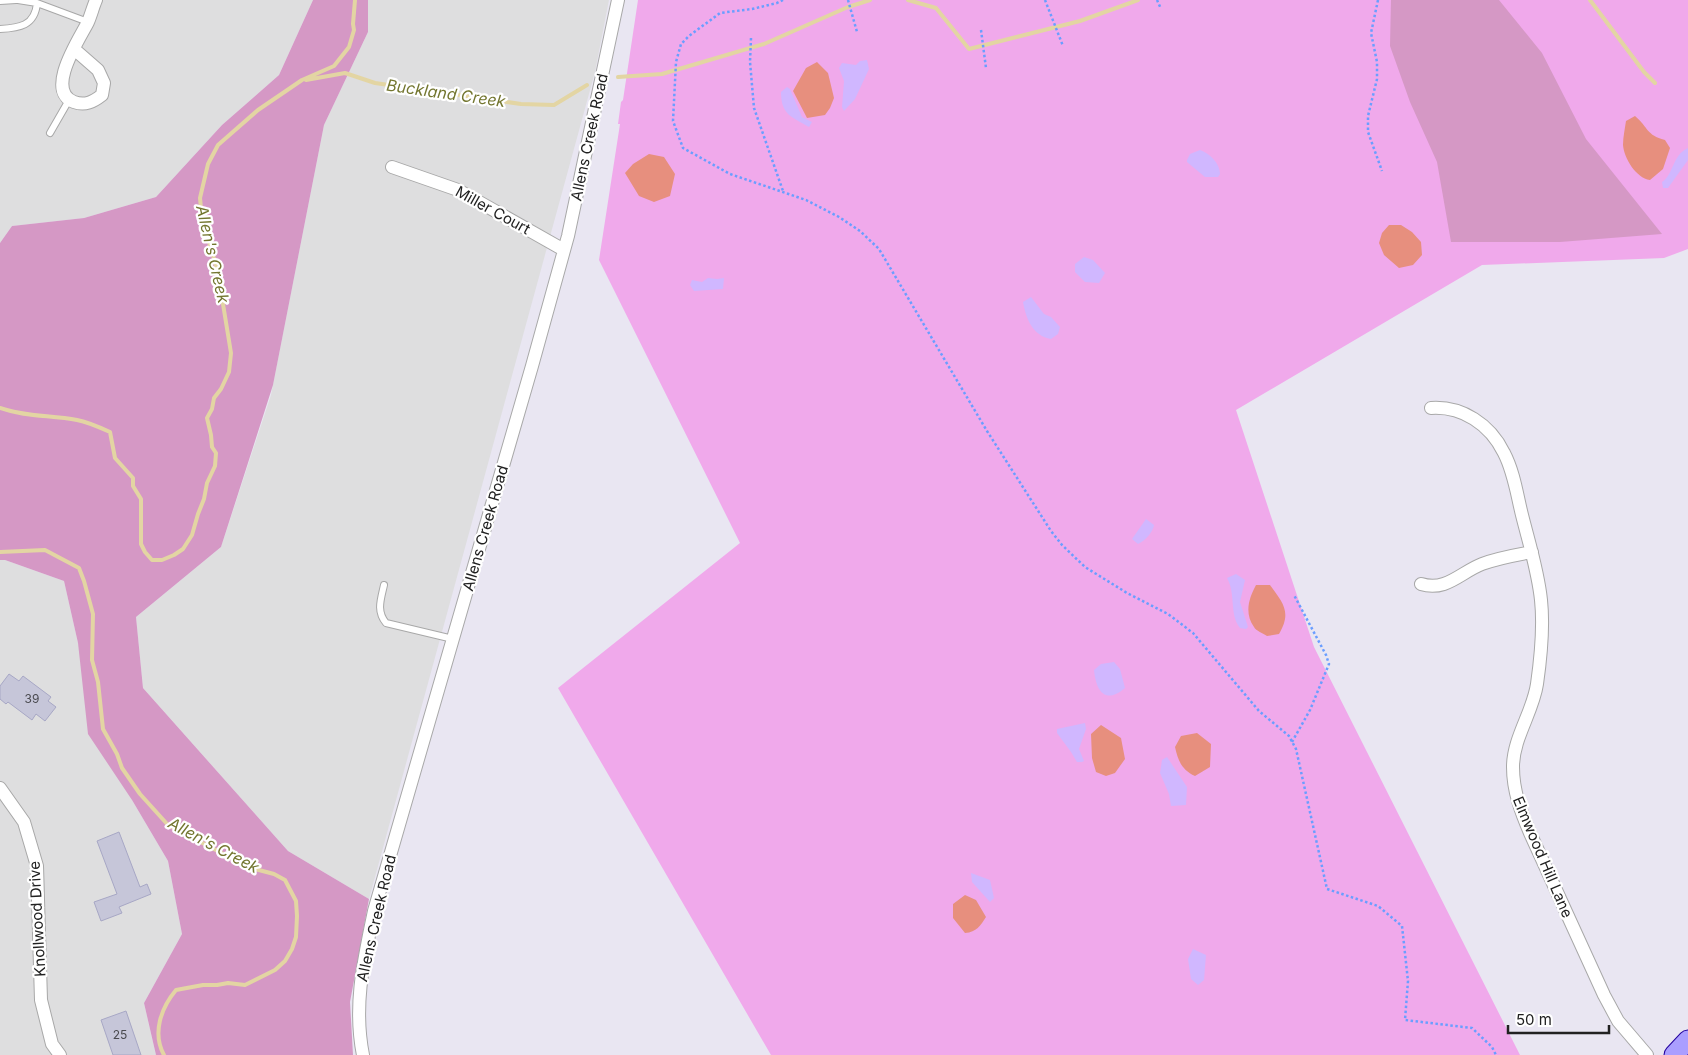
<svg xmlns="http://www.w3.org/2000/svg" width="1688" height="1055" font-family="Inter,sans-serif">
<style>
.residential{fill:#dededf}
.grass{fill:#f0a9eb}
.forest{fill:#d598c5}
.sand{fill:#d0b7ff}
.pitch{fill:#e78f7e}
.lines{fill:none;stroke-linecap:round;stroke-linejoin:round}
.stream{stroke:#e3d5a3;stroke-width:4}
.building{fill:#c6c6d9;stroke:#a7a7c5}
.service-casing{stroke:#a8a8a8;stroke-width:8}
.minor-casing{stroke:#a8a8a8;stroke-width:14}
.primary-casing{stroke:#23009d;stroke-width:21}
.path{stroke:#6a9eff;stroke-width:2.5;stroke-dasharray:2.5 2.5;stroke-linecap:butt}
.service{stroke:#fff;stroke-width:6}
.minor{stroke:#fff;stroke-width:12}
.primary{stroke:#aa9eff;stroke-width:19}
.labels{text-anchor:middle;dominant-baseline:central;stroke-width:4.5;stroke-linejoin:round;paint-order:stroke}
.number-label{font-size:12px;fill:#4a4a4f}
.street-label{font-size:15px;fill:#212121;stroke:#fff}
.water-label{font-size:16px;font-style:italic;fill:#73762f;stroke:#fff}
</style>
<rect width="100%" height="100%" fill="#e9e6f2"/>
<path class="residential" d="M0,0H313L279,75L222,125L156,197L84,218L12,226L0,243Z
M368,0H609L595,72L369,899L288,851L143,688L136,617L221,547L271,395L324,125L368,32Z
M0,560H5L64,581L78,643L132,800L168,861L182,934L144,1003L156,1055H0Z"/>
<path class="grass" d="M638,0H1688V249L1664,258L1482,265L1236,410L1314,647L1520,1055H771L558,688L740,543L599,260L620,124H618L621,102L623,100Z"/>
<path class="forest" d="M313,0H368V32L324,125L273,385L221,547L136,617L143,688L288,851L369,899L350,1002L353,1055H156L144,1003L182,934L168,861L132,800L88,734L78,643L64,581L5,560H0V243L12,226L84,218L156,197L222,125L279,75Z
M1391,0H1499L1542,53L1586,139L1662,234L1560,242H1451L1437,162L1410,102L1390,46Z"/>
<path class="sand" d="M867,60L869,69L855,99L844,111L842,107L844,81L839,68L842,63L856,65L860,61Z
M787,87L790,89L802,117L812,122L809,127C792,117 781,115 781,92Z
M1688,148V160L1668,188H1663L1662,182C1674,174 1672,155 1688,148Z
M1200,150C1209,153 1220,163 1220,174L1218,177H1205L1187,162V160L1190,154Z
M1084,257L1093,260L1105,273L1099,283L1085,282L1075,272V264Z
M708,278L717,279L724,278L723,289L694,291L690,285L692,280L702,282Z
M1031,297L1044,314L1051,317L1060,327L1058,334L1051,339C1033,336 1026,319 1023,302Z
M1146,519L1154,525C1153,532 1145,541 1138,544L1132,539Z
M1236,574L1245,580L1240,602L1248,627L1246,629L1240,628C1229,614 1236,593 1227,578Z
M1114,662L1120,669L1125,688C1105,705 1096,691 1094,670L1101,664Z
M1085,723L1086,729L1079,749L1084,761L1082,762H1077L1071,752L1057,733V729Z
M1167,757L1187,787L1186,805L1171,806L1169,794L1160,773L1162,760Z
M971,873L990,880L994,898L990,902L972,882Z
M1193,949L1206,955L1204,980L1198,985L1191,979L1188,959Z"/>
<path class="pitch" d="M817,62L828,73L834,98L830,108L825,115L807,118L793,91L806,68Z
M1635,116C1649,128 1646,135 1665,140L1670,148L1663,169L1650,180C1636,178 1624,158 1623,145C1623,137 1625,128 1626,121Z
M649,154L664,157L675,174L670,196L654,202L639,196L625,173L633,164Z
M1389,225H1401L1412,232L1421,242L1422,255L1413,265L1399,268L1384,255L1379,243L1382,233Z
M1256,585H1270C1283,603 1292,612 1279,634L1267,636C1263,633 1256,631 1254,627C1244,613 1249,598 1256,585Z
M1101,725L1121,738L1125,759L1115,773L1106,776L1096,772L1092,758L1091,734Z
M1197,733L1211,744L1210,767L1195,776C1182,770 1178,761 1175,747L1181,736Z
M965,895L976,900L986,917C980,926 977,932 965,933L953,918V904Z"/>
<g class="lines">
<path class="stream" d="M908,0L936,8L969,49L1080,21L1138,0
M1590,0L1644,72L1655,83
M618,77L662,74L764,44L848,7L870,0
M306,80L345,73L375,83L521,104L554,105L587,85
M0,408C25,417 51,415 77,420C88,422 99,427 110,432L115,458L133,478V486L141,499V544L145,552L152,560H162L174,555L183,549L192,535L198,514L204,499L207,483L215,466L216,453L212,447L211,435L207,418L212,409L214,398L221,389L229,372L231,353L223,304V288L202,219L200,198L208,164L218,145L258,110L302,80L334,66L349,47L354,30L353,24L355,0
M0,552L45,550L79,568L84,581L93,614L92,660L98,682L103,729L117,754L122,768L140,794L168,825L235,860L246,862L255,869L274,874L285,880L296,901L297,916L296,937L292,949L285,961L275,970L245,985L228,983L217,985H203L176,990C161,1008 152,1033 164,1055"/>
</g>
<path class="building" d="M9,674L19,681L23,676L51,697L48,701L56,707L45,721L36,714L32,720L8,702L6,704L0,699V686Z
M119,832L140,887L147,884L151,894L119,907L122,913L101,921L94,902L117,894L97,841Z
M126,1011L141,1055H113L101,1020Z"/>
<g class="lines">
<g class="service-casing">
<path id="service" d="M0,1L16,0
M37,3L88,22
M0,29C19,28 35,26 37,3L18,0
M50,133L69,100
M384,585C381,599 376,611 386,623L453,639"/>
</g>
<g class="minor-casing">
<path id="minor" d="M74,49L98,70L104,83L102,95C93,102 85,106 74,102C44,91 80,38 88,22C91,15 93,7 96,0
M392,167L458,190L564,250
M1431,408C1462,406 1490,424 1504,453C1514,472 1517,495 1522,515C1529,543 1538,571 1541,600C1544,628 1541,656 1537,684C1533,712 1513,738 1513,767C1513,791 1521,812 1530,833L1604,995L1618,1021L1647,1055
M1421,584C1446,592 1461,572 1482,564C1498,558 1515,555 1532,552
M0,788L24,822L37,866L41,1000L52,1044L60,1055
M363,1055C353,1005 364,959 374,911L532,366L568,236L618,0"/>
</g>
<g class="primary-casing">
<path id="primary" d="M1674,1055L1688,1040"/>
</g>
<path class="path" d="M783,0L777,3L752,9L720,13L689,36L681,44L676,62L673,121L683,148L730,174L806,200L839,217L860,231L879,249L987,431L1051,531L1062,545L1085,567L1127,593L1168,614L1193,633L1259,711L1289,736L1296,749L1327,889L1378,906L1402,926L1408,981L1405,1020L1472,1028L1492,1047L1496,1055
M848,0L857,32
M1045,0L1063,46
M1157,0L1161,9
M1378,0L1371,33L1377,62V79L1368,116V132L1382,171
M981,30L986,68
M751,38L750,62L754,108L783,191
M1292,742L1310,710L1329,664L1326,655L1294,595"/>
<use href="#service" class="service"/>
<use href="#minor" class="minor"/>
<use href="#primary" class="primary"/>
</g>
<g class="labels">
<g class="number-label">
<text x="32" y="698">39</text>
<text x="120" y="1034">25</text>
</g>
<g class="street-label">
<text transform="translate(589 137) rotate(-78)">Allens Creek Road</text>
<text transform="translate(493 210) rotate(29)">Miller Court</text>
<text transform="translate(485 528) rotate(-74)">Allens Creek Road</text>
<text transform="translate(1543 857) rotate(67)">Elmwood Hill Lane</text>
<text transform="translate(376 918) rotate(-77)">Allens Creek Road</text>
<text transform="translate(37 919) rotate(-93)">Knollwood Drive</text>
</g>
<g class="water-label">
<text transform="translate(446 93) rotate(8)">Buckland Creek</text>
<text transform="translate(213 254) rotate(77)">Allen's Creek</text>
<text transform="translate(214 845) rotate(28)">Allen's Creek</text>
</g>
</g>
<path d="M1508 1025v8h101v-8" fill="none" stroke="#212121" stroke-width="2.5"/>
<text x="1516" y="1025" font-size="15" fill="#212121" stroke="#ffffff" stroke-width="4" paint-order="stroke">50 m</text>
</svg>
